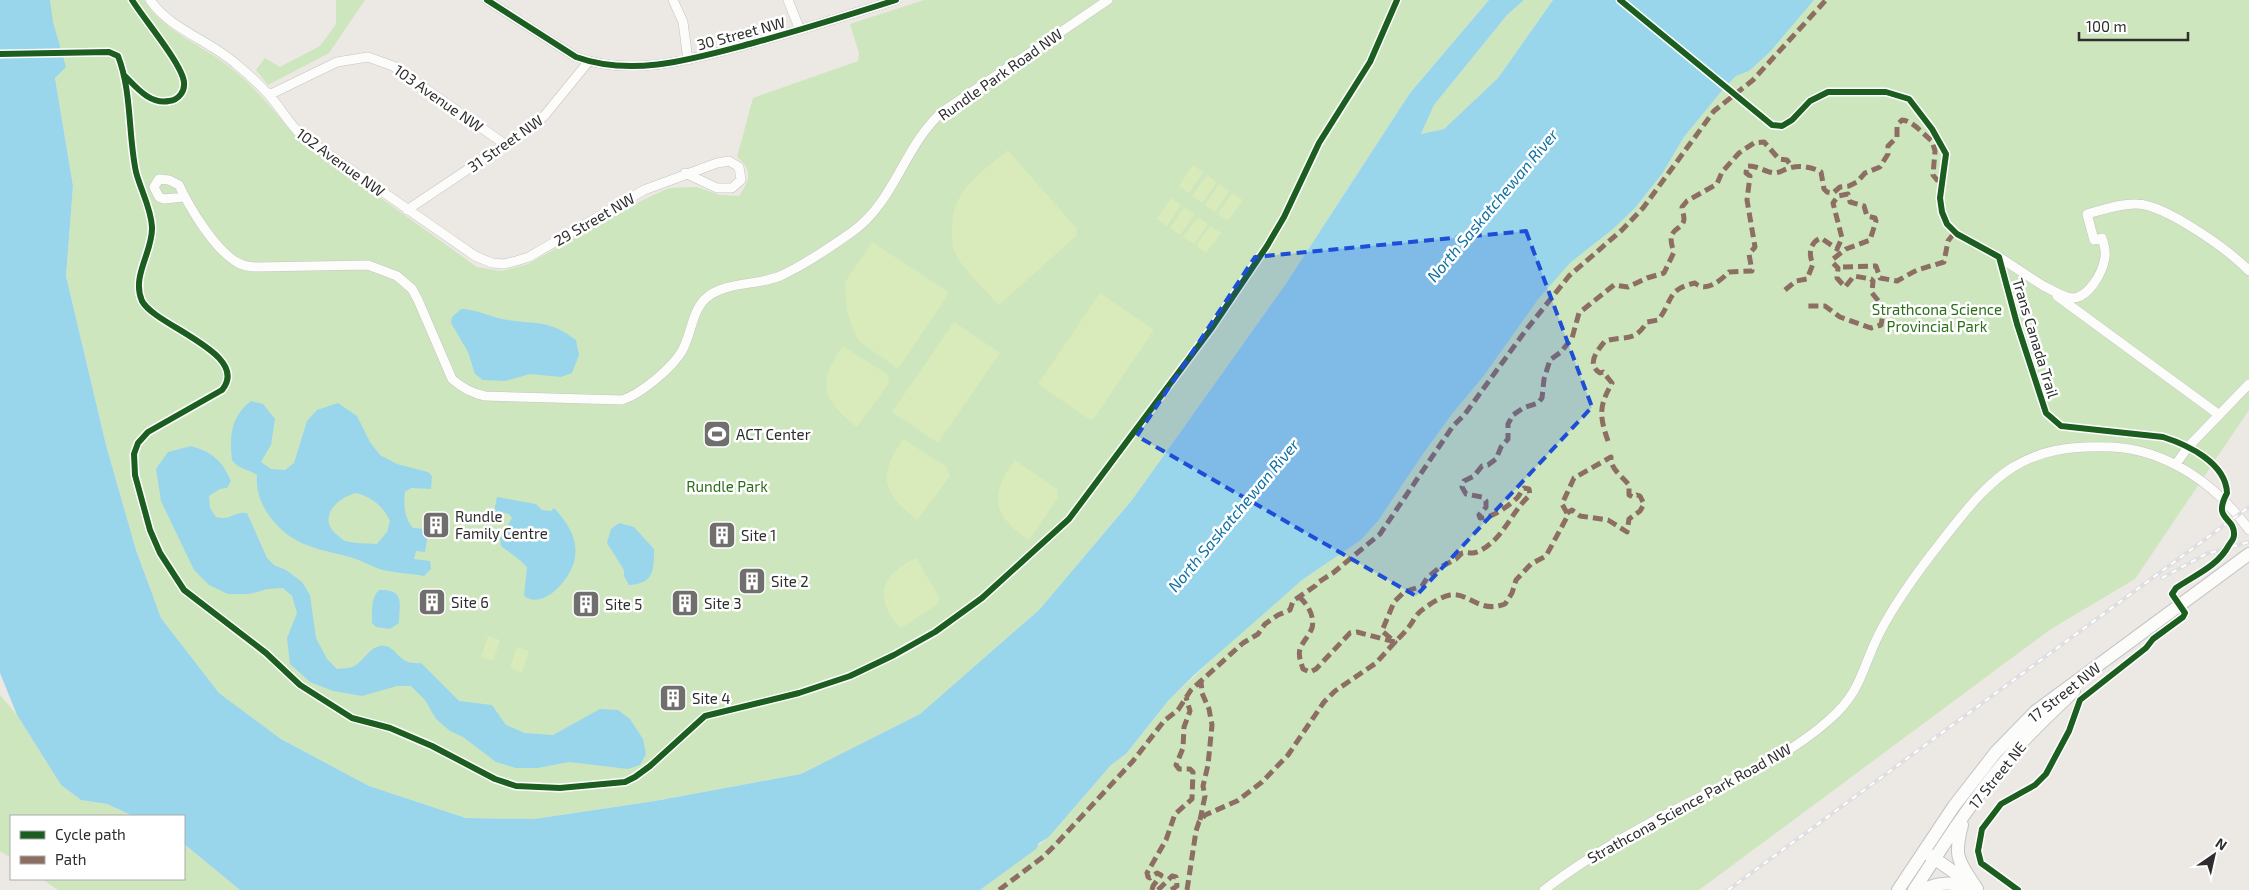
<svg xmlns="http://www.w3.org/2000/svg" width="2249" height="890" font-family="'Exo 2',sans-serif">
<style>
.green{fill:#cee6be}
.pitch{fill:#d9eabb}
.water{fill:#99d6ec;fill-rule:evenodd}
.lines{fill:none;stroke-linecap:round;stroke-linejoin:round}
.street-casing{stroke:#c5c4c5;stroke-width:10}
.secondary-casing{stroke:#c5c4c5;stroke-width:14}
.street{stroke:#fcfcfb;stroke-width:9}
.secondary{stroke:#fcfcfb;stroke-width:12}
.rail-casing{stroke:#dfdfe1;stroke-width:4}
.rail{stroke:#fff;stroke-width:2;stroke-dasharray:5.5;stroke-linecap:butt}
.quiet{stroke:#8d6e63;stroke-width:5;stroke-dasharray:10 5;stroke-linecap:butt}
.cycleway-casing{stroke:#fff;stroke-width:9}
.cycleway{stroke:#1b5e20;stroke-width:6}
.marked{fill:#1d4ed8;fill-opacity:0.2;stroke:#1d4ed8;stroke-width:4;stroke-dasharray:10 6;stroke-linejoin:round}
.labels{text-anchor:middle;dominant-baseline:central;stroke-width:5;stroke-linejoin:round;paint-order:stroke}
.street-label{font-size:15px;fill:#2e2e2e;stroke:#fff}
.park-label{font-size:15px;fill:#2c6e1b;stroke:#fff}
.poi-label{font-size:15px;fill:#2e2e2e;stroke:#fff;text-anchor:start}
.water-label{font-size:16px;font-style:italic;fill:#0d6fa3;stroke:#fff}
</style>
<rect width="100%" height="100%" fill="#ece8e4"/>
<path class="green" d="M50,0H144C164,32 203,45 231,68C258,89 277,116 300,140L477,267L501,271L528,264L643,200L669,188L697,187L720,195L739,196C750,180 753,170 737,157L753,98L858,61L859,53L850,24L924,0H1489L1410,93L1285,285L1132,500L1039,610L920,714L801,774L655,801L534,819L466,818L369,786L281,739L219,693L161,618L136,550L106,445L66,276L73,186L55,78Z
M336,0H365L329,53L268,85L256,70L265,58L280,67L320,46L336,24Z
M1524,0H1553L1498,78L1444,129L1421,134L1434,105L1507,15Z
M1814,0H2249V410L2135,579L2051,629L1699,890H980L1048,838L1111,765L1126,754L1168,701L1246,627L1302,580L1361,540L1378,521L1423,454L1452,414L1483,377L1538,298L1570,263L1613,229L1635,208L1662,174L1684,137L1720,93L1736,76L1749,71L1770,52Z
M0,695L17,715L61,785L81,800L107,804L133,816H11V858L0,851Z
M184,844L240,890H58L42,879H184Z"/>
<path class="pitch" d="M1008,150L1077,229L1076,236L999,305C987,292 963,269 956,255C952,248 952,240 952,232C951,190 979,175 1008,150Z
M1193,165L1203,172L1189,193L1179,186Z
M1207,175L1217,182L1202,203L1192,196Z
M1219,184L1229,191L1215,212L1205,205Z
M1232,193L1243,200L1228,221L1218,214Z
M1171,198L1181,205L1167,226L1157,219Z
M1184,207L1195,214L1180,235L1170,228Z
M1198,217L1208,224L1194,244L1183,237Z
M1210,226L1221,233L1206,253L1196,246Z
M872,242L947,291L948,295L898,369L859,341L852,328L847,310L845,282Z
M1100,293L1154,330L1092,421L1038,384Z
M954,322L1000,353L938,443L892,412Z
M843,346L887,374L889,383L857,427C821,399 817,383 843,346Z
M903,439L947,467L950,476L917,520C881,491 878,476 903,439Z
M1015,460L1057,489L1058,498L1029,540C992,516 989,494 1015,460Z
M916,558L940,599L938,604L901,628C873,599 880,575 916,558Z
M488,636L500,640L493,661L481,657Z
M517,647L529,651L522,672L510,668Z"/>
<path class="water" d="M0,0H50L53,22L66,67L55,78L73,186L66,276L106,445L136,550L161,618L219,693L281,739L369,786L466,818L534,819L655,801L801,774L920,714L1039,610L1132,500L1285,285L1410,93L1489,0H1524L1507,15L1434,105L1421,134L1444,129L1498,78L1553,0H1814L1770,52L1749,71L1736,76L1720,93L1684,137L1662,174L1635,208L1613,229L1570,263L1539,298L1483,377L1452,414L1423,454L1378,521L1361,540L1302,580L1194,675L1168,701L1126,754L1111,765L1048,838L1039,843L1036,849L980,890H240L184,844V816H133L107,804L81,800L61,785L17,715L0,673Z
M461,309C475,309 489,316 502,319C536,326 544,317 576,340L579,355L572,373L561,377L530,374L505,381L483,380L475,374L468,352L451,323L452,317Z
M251,401L263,404L275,419L271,445L261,462L271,469L285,470L294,463L307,421L317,410L338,403L357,416L370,442L380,455L397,464L428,472L432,476L431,489L411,488L405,492C403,505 405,519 413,528L429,529L425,552L416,551L414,559L430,561L431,569L424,576C409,573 393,573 379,569C369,565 360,560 350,557C314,548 288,545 266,511C259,499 256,488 257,475C248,469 238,469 232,460C229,437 231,416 251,401ZM356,493C372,497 383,506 390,521L387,532L377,544C368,543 355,544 346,541C342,540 339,536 336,534C317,517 338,497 356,493Z
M191,446C212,452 222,460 231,481L227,488L220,489L209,496L210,508L216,517C231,521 234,511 247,513L267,558L274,565L286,570L302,582L310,595L316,638L327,659L337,669C342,668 351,669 356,665C364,660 370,647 380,646C397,643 396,666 421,663L459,701L492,705L506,725L525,733L553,735L600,709L618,710L630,719L643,739L646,754L640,765L628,769L569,762L538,768H516L496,762L463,737L450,731L436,719L425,700L411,686H397L362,696L333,691L310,682L290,664L287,638L297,613L292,596L283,588L268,589L249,594H228L209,585L194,570L161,501L156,469L168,452Z
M497,497L536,504L542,510L551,511L554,508C567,522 578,538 575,557C573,577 544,611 524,596L527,567L521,561L501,546L500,538L512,518L509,514L494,511Z
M619,523L634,527L654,549C654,570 654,584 629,585L624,576V570L607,543L611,529Z
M379,590C406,589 399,604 399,623L390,629L376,627L372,623C372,613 371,597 379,590Z"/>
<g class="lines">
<g class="street-casing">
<path id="street" d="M150,0C171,30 209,40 236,64C247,73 260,85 270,96C281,109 289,123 301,135L475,256L492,263L504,264L516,261L529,257L644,190L717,163L729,161L739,167L741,180L732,188H717L685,173
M487,0L576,57C634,78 696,58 753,43C801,30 849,15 896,0
M673,0L683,22L688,60
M788,0L800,30
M269,95L337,62L368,57L393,66L506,145
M184,197L164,199L159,197L154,187L159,179L169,180L179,185C189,207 214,248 235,261C242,266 249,267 258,267L368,265L397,276L412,289L418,300L452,379C462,388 471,393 485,396L622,400C641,394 672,368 682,351C691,335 692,312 705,299C725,281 756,286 780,276C805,265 830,247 852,232C894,203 904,146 942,112L1108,0
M407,210L534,125L545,115L589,61
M1999,257L2045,287
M2040,284C2049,288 2061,297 2072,298C2089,298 2103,272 2105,257C2106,251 2104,244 2102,238L2094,240L2087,214C2103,210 2121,203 2137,204C2166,205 2229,250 2249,271
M2057,296L2218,414
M2176,464L2188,447L2249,384
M1544,890C1586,858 1631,832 1678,808C1729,782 1785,759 1829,720C1862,691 1861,670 1879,634C1896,601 1918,571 1941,542C1993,475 2021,443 2112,447C2168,450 2217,485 2249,530"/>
</g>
<g class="secondary-casing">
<path id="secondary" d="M1962,825C1953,859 1959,861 1977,889
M1928,854L1971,884
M1898,890L1954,806L1996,752L2036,711L2249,554
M1914,890C1943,846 1972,800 2007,759C2027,735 2051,713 2074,691
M1923,890C1939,881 1953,883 1970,887"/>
</g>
<use href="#street" class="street"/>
<use href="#secondary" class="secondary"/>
<g class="rail-casing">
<path id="rail" d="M2162,578L2206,554L2249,542
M1728,890L2249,507"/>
</g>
<use href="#rail" class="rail"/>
<path class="quiet" d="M1843,267L1876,266L1880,278L1897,281L1917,270L1944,262L1948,241L1955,232
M1785,290L1796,281L1807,279L1813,264C1808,254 1810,242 1821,238L1837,249L1842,238L1833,203L1838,196L1848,194L1850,202L1864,206L1867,216L1875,218L1876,221L1870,240L1846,249L1833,259V263L1838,268L1837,278L1845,287L1854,276L1871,279L1873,281L1872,293L1884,308L1881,325L1871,328L1840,317L1825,306H1808
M1608,441C1599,415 1599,406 1612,383L1603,372L1600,373C1586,364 1597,351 1605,341C1626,335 1634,343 1647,322L1658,320C1673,302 1666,289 1695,283C1706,293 1720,281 1729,272L1752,271L1749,254L1755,247L1747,200L1750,176L1746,173L1747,166C1757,165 1765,172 1774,173C1780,173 1784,169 1790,168C1800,165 1812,167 1821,172L1824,189L1827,192L1833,193L1840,187L1849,186L1857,182L1865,173L1880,167L1888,154V146L1897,137V125L1902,120C1913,121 1923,134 1932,141L1935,151L1933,175L1937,180L1942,179
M1299,597C1308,604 1315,617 1312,628C1309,636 1303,641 1300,649C1298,656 1301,662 1303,669L1310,672L1316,669L1350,633L1357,632L1395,642C1399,638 1404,633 1408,628C1413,622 1416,614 1422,610C1430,604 1440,597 1450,595C1469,592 1479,614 1505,604L1512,593L1516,580L1531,564L1546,556L1567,517V513L1562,504L1574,478L1611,457C1610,469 1622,476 1629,485V495L1633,497L1637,495L1640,496L1644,504L1640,511L1629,519L1627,532L1608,520L1580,516L1572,510L1567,513
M1200,820L1205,796L1203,786L1208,765L1212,725L1209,709L1202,693L1201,681
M999,890L1043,857L1057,843L1133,761L1164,721L1178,710L1191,690L1243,643L1258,634L1265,624L1278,615L1290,610L1293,601L1315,586L1317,583L1333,573L1380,534L1453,426L1465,414L1526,330L1569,276L1622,230L1643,208L1714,111L1753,80L1826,0
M1152,890L1153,886L1161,875L1157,873L1150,878L1148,877L1147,873L1166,840L1175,814L1192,799L1193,772L1190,769H1179L1176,765L1183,748L1184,727L1190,711L1186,697
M1158,890L1172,876L1176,877L1177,886L1171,890
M1187,890L1196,831L1199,822L1205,815L1237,801L1262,782L1288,755L1324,702L1335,691L1376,663L1395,642L1382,631L1394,602L1404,592L1422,586L1427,578L1439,568L1456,559L1462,553C1468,551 1471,555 1477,552C1503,541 1510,513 1530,495L1529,489L1524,488C1521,491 1520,495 1517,498C1508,506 1493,518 1480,518L1479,515L1486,507V501L1482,497L1466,494L1462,487L1464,481L1474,476L1482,466L1488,465L1496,459L1501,447L1508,439V424L1513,415L1523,408L1538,403L1542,398L1544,379L1550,360L1561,352L1572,338L1579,313L1614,285L1628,287L1647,278L1664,273L1674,252C1664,226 1683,232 1684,219C1684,215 1682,210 1682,207L1687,201L1717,184L1722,172L1739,153L1754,143L1764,142L1779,159L1787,160L1792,167"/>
<g class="cycleway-casing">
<path id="cycleway" d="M487,0L576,57C634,78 696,58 753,43C801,30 849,15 896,0
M1620,0L1772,125L1782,126L1792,120L1810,101L1828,92H1886L1909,99L1932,129L1946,154L1940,198L1942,212L1947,224L1957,234L1999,257L2017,324L2046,413L2061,426L2163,437C2188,445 2226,463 2227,493C2212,521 2235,516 2234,535C2234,539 2231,542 2229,545C2218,566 2195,575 2176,588L2172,594L2185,613L2183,617L2153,639L2146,648L2080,700L2069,731L2046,774L2035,785L2001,804L1982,829L1978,851L1981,863L2018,890
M0,54L109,52L118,56C132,92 128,134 136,172C141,191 151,208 152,227C153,252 131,276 142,301C155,326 252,354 222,390L148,432L138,443L134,454L135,475L150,530L160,553L184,590L266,653L300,685L352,718L390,728L432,746L495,779L516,786L560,788L625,782L635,777L650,766L705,716L799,693L850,676L894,655L935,632L982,598L1069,519L1211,329L1267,246L1284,217L1319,143L1370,62L1397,0
M124,75C136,87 150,105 169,101C179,100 185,91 184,82C182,64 143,18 132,0"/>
</g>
<use href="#cycleway" class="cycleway"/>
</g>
<path class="marked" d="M1526,231L1592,407L1416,596L1137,436L1255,257Z"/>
<defs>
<g id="stadium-square" transform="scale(1.4375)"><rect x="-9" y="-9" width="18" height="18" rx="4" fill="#706f6e" stroke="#fff"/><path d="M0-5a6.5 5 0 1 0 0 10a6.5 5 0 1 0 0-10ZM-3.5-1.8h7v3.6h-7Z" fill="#fff"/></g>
<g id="building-square" transform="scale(1.4375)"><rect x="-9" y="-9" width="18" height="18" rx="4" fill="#706f6e" stroke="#fff"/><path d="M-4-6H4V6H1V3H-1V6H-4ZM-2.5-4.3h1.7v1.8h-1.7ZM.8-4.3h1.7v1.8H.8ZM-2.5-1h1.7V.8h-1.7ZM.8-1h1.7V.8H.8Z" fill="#fff"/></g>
</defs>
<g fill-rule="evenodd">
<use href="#stadium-square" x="717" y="434"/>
<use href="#building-square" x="436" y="525"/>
<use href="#building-square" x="722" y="535"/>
<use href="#building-square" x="752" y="581"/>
<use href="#building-square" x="432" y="602"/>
<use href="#building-square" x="685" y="603"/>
<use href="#building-square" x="586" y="604"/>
<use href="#building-square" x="673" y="698"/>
</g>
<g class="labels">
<g class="street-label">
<text transform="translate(741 33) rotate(-15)">30 Street NW</text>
<text transform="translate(1000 74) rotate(-35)">Rundle Park Road NW</text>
<text transform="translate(439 98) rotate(35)">103 Avenue NW</text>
<text transform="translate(505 143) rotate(-35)">31 Street NW</text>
<text transform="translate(341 162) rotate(36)">102 Avenue NW</text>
<text transform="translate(594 219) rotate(-30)">29 Street NW</text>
<text transform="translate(2036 338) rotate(73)">Trans Canada Trail</text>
<text transform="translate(2064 692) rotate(-38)">17 Street NW</text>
<text transform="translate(1997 775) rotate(-51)">17 Street NE</text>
<text transform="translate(1689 803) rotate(-29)">Strathcona Science Park Road NW</text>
</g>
<g class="park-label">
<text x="1937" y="309">Strathcona Science<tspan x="1937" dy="17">Provincial Park</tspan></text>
<text x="727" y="486">Rundle Park</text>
</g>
<g class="poi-label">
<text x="736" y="434">ACT Center</text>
<text x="455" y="516">Rundle<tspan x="455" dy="17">Family Centre</tspan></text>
<text x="741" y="535">Site 1</text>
<text x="771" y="581">Site 2</text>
<text x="451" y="602">Site 6</text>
<text x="704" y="603">Site 3</text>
<text x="605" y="604">Site 5</text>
<text x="692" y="698">Site 4</text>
</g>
<g class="water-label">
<text transform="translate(1492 205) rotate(-50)">North Saskatchewan River</text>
<text transform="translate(1233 515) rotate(-50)">North Saskatchewan River</text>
</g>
</g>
<rect x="10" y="815" width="175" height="65" fill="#ffffff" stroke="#ababab"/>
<rect x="20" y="831" width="25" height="8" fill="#1b5e20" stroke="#ababab"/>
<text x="55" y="840" font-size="15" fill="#2e2e2e">Cycle path</text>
<rect x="20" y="856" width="25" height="8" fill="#8d6e63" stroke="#ababab"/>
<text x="55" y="865" font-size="15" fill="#2e2e2e">Path</text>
<g transform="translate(2214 855) rotate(34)" stroke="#ffffff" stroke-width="4" paint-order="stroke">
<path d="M0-4L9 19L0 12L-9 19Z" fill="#2e2e2e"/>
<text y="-8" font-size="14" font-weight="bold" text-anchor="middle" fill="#2e2e2e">N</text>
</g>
<path d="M2079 32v8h109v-8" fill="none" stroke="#2e2e2e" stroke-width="2.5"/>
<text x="2086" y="32" font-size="15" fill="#2e2e2e" stroke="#ffffff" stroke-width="4" paint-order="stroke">100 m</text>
</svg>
